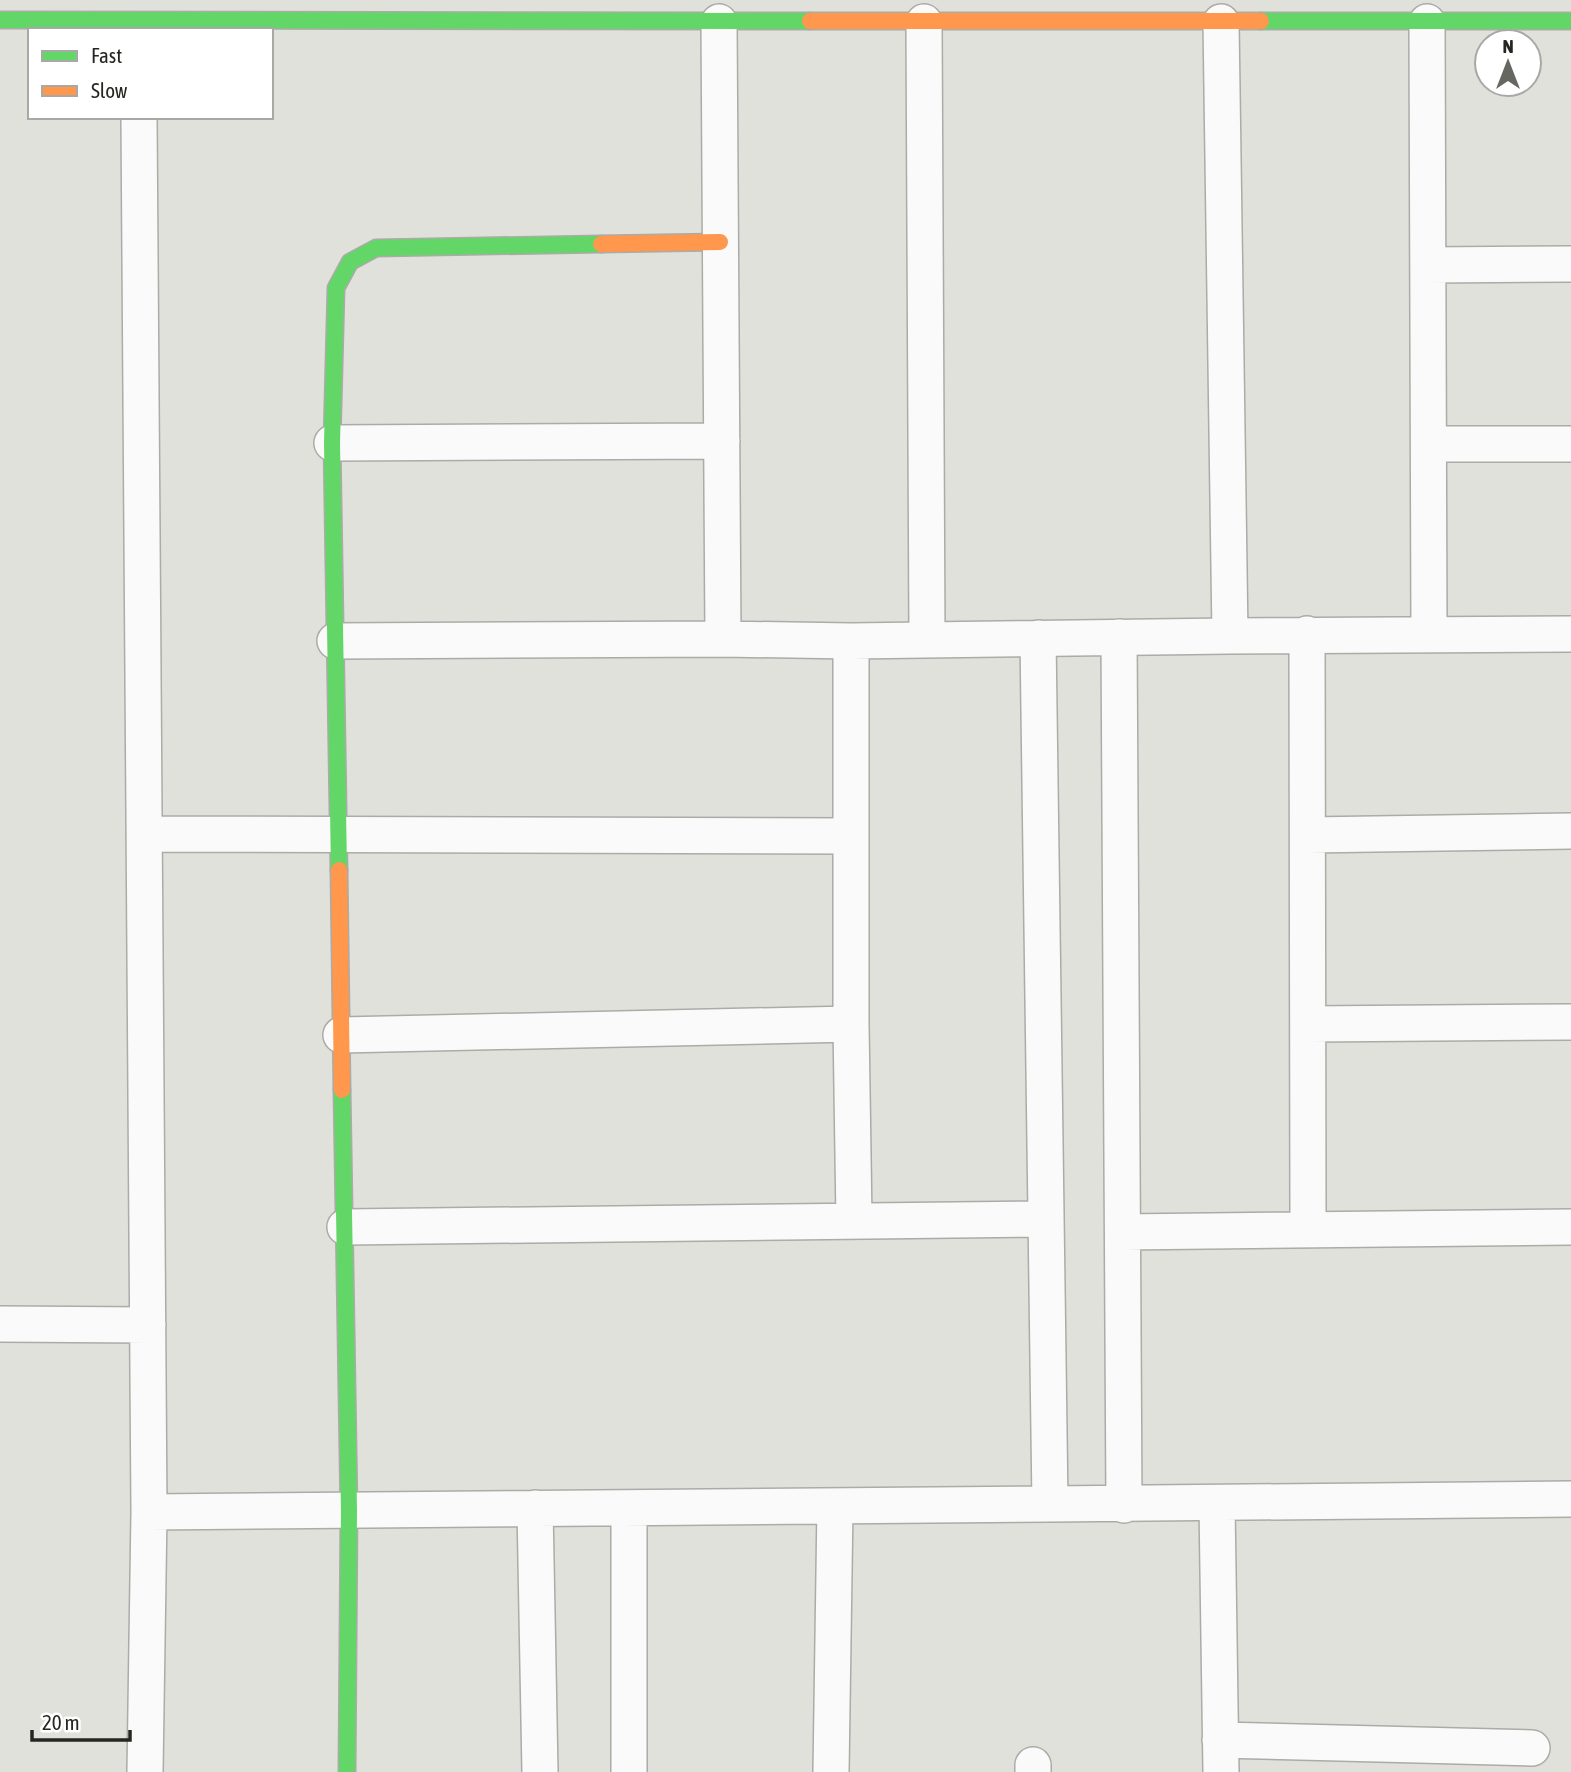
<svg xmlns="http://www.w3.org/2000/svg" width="1571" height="1772" font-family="'Asap Condensed',sans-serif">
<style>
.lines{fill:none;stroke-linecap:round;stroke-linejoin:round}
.street-casing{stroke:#ababa7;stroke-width:38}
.fast-casing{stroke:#ababa7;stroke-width:19}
.slow-casing{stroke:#ababa7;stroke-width:19}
.street{stroke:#fafafa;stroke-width:35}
.fast{stroke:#63d668;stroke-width:16}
.slow{stroke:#ff974d;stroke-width:16}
</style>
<rect width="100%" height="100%" fill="#e1e1dc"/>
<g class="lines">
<g class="street-casing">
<path id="street" d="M924,22L927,640
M1427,22L1429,634
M139,117L149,1512L145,1772
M1428,265L1571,264
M332,443L722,441
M1429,444H1571
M1307,634L1308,1228
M1230,636L1571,634
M1119,637L1124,1505
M1038,638L1050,1504L1571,1499
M723,639L851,641L1230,636L1221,22
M335,641L723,639L719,22
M145,834L850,836
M1308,835L1571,831
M851,1024L854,1221
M1309,1024L1571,1022
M341,1035L851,1024V641
M345,1227L1046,1219
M1123,1232L1571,1227
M0,1324L148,1325
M1217,1504L1221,1772
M535,1508L540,1772
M629,1508V1772
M149,1512L1050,1504
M1220,1740L1532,1748
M831,1772L835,1506
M1033,1772V1765"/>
</g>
<g class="fast-casing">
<path id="fast" d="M0,20L810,21
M1261,21H1571
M339,870L332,443L336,288L350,262L376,248L601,244
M342,1090L349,1511L347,1772"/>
</g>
<g class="slow-casing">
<path id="slow" d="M810,21H1261
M601,244L720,242
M339,870L342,1090"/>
</g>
<use href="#street" class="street"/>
<use href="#fast" class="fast"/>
<use href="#slow" class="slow"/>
</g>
<rect x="28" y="28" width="245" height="91" fill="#ffffff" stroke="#a8a8a6" stroke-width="2"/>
<rect x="42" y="51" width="35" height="10" fill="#63d668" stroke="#a8a8a6" stroke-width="2"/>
<text x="91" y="63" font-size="21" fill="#252521">Fast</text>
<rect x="42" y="86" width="35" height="10" fill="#ff974d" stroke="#a8a8a6" stroke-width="2"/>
<text x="91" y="98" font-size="21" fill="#252521">Slow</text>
<g transform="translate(1508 63)"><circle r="33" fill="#ffffff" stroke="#a8a8a6" stroke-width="2"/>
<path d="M0-5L12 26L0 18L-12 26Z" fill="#676762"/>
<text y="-10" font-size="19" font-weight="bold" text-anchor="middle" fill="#252521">N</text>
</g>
<path d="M32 1730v10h98v-10" fill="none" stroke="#252521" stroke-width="3.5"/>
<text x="42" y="1730" font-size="21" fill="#252521" stroke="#ffffff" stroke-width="5" paint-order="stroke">20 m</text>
</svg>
